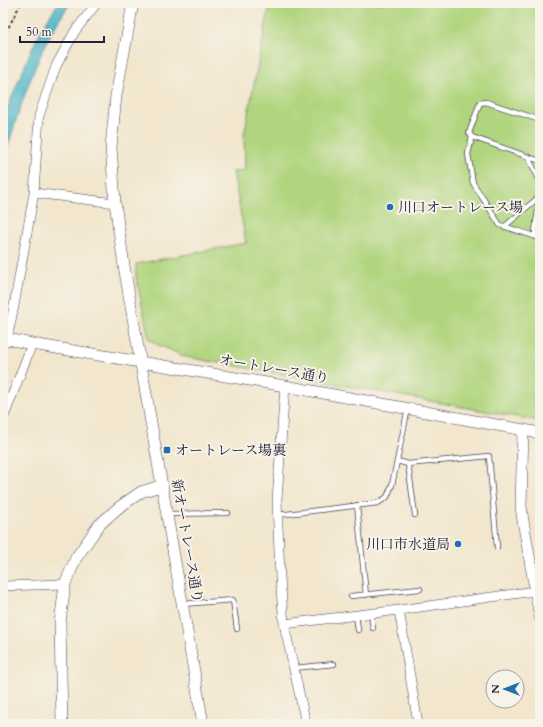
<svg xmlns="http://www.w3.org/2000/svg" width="543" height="727" font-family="Cardo,'Noto Serif JP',serif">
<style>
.green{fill:#b1d57f;stroke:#6a7c5d}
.water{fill:#49b4c6;stroke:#366b80}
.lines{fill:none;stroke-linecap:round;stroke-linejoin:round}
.service-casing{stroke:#413f51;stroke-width:6}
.minor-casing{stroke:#413f51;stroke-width:10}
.tertiary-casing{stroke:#413f51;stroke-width:12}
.path{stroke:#413f51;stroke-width:2;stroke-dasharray:3 3;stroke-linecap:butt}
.service{stroke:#fff;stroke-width:4.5}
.minor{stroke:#fff;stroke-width:9}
.tertiary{stroke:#fff;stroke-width:11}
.poi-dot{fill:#1f6fb2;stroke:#f7f3e8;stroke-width:1.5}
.labels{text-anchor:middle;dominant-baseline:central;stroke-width:4;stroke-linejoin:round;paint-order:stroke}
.poi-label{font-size:14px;fill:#22223b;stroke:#f7f3e8;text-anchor:start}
.street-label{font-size:14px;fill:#22223b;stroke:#f7f3e8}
</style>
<rect width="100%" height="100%" fill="#f7f3e8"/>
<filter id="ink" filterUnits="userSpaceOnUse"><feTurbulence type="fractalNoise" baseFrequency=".025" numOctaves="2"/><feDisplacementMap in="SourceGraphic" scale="8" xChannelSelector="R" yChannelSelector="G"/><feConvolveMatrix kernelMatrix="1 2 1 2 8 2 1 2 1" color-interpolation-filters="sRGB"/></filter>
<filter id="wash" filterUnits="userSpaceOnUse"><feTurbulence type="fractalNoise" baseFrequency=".012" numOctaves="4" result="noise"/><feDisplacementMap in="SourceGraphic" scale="16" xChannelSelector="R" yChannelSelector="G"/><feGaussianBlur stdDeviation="0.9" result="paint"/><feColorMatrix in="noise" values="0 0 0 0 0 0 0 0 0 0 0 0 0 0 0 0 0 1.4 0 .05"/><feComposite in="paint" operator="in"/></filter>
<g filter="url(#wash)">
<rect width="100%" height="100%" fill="#f2e6cd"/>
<path class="green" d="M270,3H530L540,7V421L181,356C170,348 160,348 149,339L136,277V264L246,243L233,172L245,170L244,135Z"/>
<path class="water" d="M58,3H71C36,49 21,107 3,161V119L29,55L42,28Z"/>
</g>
<g filter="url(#ink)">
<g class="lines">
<g class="service-casing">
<path id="service" d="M540,120L486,102L480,103L469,133L472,137L468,154L473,183L500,225L540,238
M472,137L540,161
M528,157L540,181
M504,227L540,196
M536,237L535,231L540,195
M397,461L408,464
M357,505L366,595
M168,514L228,513
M278,515L378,503L387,497L392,485L408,408
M415,515L408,464L489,456L497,547
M351,596L420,589
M183,604L233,600L237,629
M371,613L373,628
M356,615L358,630
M294,668L334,664"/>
</g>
<g class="minor-casing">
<path id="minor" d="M34,193L115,203
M3,344L7,339L14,306L34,193L39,116L56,66L75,31L97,3
M285,386L277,500L280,578L284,624L306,724
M3,419L32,344
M3,586L65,584
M399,610L418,724
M284,624L399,610L535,591"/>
</g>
<g class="tertiary-casing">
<path id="tertiary" d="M133,3L116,96L111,147L115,203L124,266L203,724
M3,338L32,344L285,386L540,433
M523,430L521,506L523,521L540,617
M62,724L60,623L65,584L76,558L99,525L118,508L141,492L163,485"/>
</g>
<path class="path" d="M3,38L21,3"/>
<use href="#service" class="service"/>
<use href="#minor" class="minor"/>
<use href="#tertiary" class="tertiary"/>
</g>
</g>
<g class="poi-dot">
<circle cx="390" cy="207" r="4"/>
<rect x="163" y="446" width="8" height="8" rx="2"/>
<circle cx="458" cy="544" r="4"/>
</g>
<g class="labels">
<g class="poi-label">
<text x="398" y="207">川口オートレース場</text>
<text x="175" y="450">オートレース場裏</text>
<text x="450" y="544" text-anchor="end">川口市水道局</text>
</g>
<g class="street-label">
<text transform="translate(274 369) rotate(10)">オートレース通り</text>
<text transform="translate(187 541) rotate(80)">新オートレース通り</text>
</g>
</g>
<rect width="543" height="727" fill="none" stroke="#f7f3e8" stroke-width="16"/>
<g transform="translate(505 689) rotate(270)"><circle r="19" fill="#f7f3e8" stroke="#a29fa3"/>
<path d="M0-3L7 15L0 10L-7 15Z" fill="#1f6fb2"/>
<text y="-6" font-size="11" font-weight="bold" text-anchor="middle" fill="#22223b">N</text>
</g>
<path d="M20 36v6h84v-6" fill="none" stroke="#22223b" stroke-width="2"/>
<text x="26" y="36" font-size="12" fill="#22223b" stroke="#f7f3e8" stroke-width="3" paint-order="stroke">50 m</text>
</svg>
